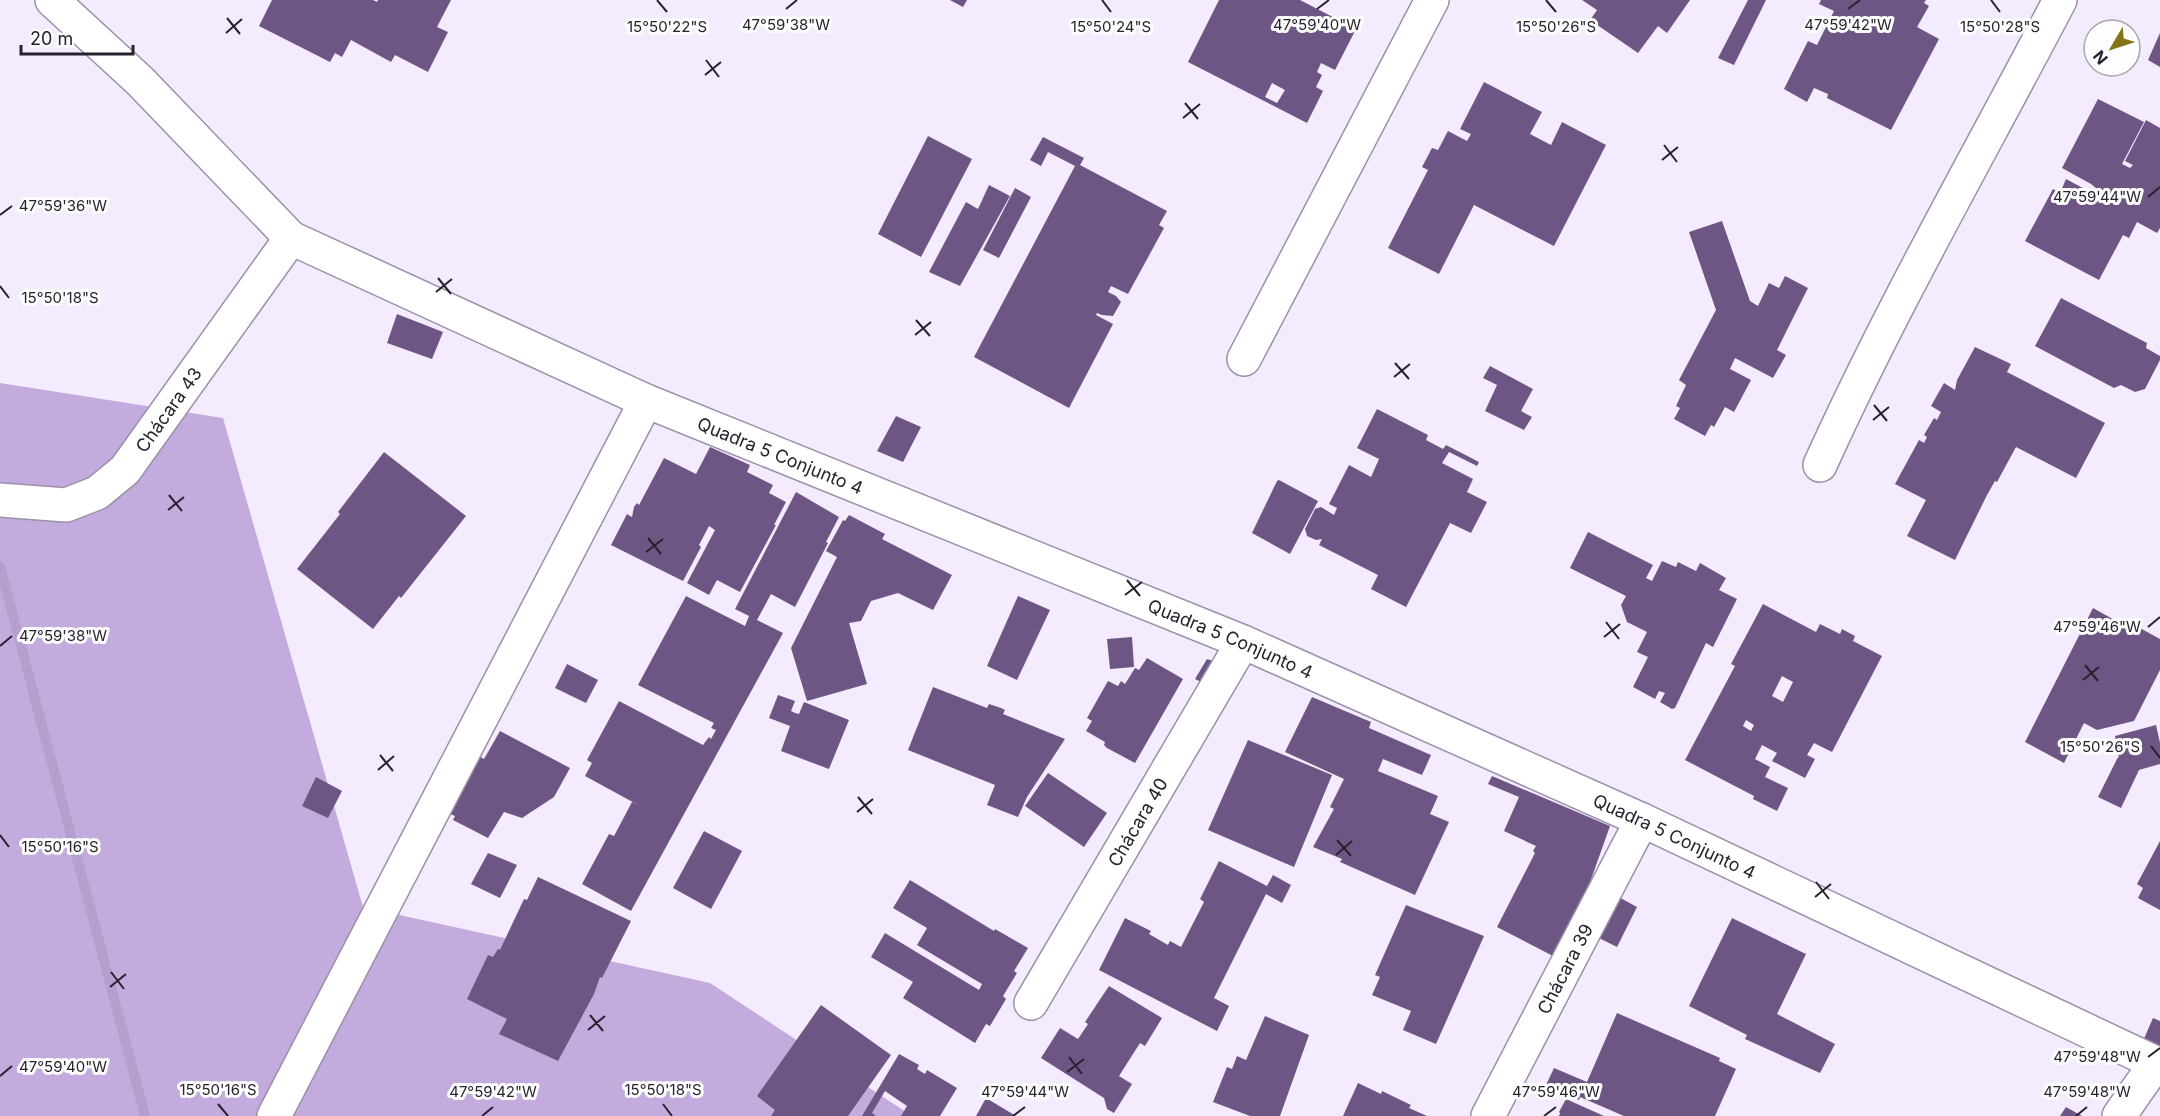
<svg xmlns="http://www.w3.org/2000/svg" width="2160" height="1116" font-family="Inter,sans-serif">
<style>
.forest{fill:#c3abdd}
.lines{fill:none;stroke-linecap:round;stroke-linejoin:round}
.stream{stroke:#b69ecf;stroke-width:10}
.building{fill:#6d5683;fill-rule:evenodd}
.minor-casing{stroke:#9b8fa9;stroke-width:36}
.minor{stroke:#fff;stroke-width:33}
.ticks{fill:none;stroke:#27222d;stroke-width:2}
.labels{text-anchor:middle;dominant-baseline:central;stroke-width:6;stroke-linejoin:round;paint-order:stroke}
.street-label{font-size:18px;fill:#27222d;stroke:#fdfdfd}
.ticks-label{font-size:15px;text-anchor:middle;fill:#27222d;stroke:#fdfdfd;stroke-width:6;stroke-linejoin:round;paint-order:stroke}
</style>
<rect width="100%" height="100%" fill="#f4ecfe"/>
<path class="forest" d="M0,383L223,418L363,907L710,983L912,1116H0Z"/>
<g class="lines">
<path class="stream" d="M0,566L145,1116"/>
</g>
<path class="building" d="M272,0H373L377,2L378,0H451L437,27L448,32L428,72L395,55L391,62L351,40L342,57L335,53L330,62L259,26Z
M950,0H967L963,7Z
M1219,0H1300L1356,29L1335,70L1321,63L1317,72L1322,75L1316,87L1323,91L1307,123L1188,62ZM1272,83L1285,90L1277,103L1265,97Z
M1582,0H1690L1667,33L1658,26L1638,53L1590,20L1597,10Z
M1748,0H1766L1734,65L1718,58Z
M1821,0H1926L1924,3L1929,6L1917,27L1939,39L1891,130L1827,98L1828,94L1814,88L1807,102L1784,89L1808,41L1817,45L1834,11L1819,4Z
M2160,33V67L2148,60Z
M1484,82L1542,112L1530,134L1551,145L1562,122L1606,145L1554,246L1474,205L1439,274L1388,248L1428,170L1422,167L1432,148L1438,150L1448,131L1467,141L1471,134L1460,129Z
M2098,99L2144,122L2122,164L2130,168L2133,165L2125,161L2146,120L2160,128V228L2157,233L2137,222L2129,238L2123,235L2099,280L2025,241L2053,189L2060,193L2066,179L2094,194L2097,189L2091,184L2062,168Z
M928,136L972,159L921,257L878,234Z
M1043,137L1084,158L1080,165L1167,211L1159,225L1164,228L1128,294L1111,286L1108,292L1116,296L1121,302L1113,316L1102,315L1097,313L1096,315L1113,324L1069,408L974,357L1075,166L1048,152L1041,166L1030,160Z
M989,185L1010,196L960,286L929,272L966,202L978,209Z
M1015,188L1031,197L999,258L983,250Z
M1722,221L1750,301L1758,306L1769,283L1779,288L1785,276L1808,288L1777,350L1786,355L1773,378L1735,358L1730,369L1751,380L1734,412L1725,407L1714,427L1711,425L1705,436L1674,419L1680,408L1676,406L1686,385L1679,380L1716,310L1689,232Z
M2061,298L2147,343L2146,348L2160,356V360L2145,389L2135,392L2121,385L2114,388L2035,346Z
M397,314L443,332L432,359L387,343Z
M1975,347L2011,364L2007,372L2105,423L2076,478L2016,447L1997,482L1995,481L1987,495L1955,560L1907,536L1926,500L1895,484L1919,440L1924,443L1927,437L1924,435L1934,418L1937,420L1941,412L1931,406L1944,383L1955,390L1957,380Z
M1490,366L1533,389L1521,411L1532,417L1524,430L1485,411L1497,385L1483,378Z
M1377,409L1428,435L1426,440L1443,449L1446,445L1479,462L1477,466L1449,452L1442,463L1473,479L1467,492L1487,502L1471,533L1450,523L1406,607L1371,589L1378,575L1319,545L1322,539L1316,540L1307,536L1305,529L1315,509L1321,507L1334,515L1337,508L1329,504L1349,465L1371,477L1379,459L1357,448Z
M896,416L921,427L903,462L877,451Z
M710,447L750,465L747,472L773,485L769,493L786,502L774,525H776L740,592L717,580L709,595L687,583L715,530L709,526L699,545L701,547L683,581L611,545L627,514L632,517L634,507L637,503L639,505L664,458L696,474Z
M384,452L466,516L401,598L399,596L373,629L297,569L340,514L338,512Z
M1279,480L1318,501L1290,554L1252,533L1277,481Z
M796,492L839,517L826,542L828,543L795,607L771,594L757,620L783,633L631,911L582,884L609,834L614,836L632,802L640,806L585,776L592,763L587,760L619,701L703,745L709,737L711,739L716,730L711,728L714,723L638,685L686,596L745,626L749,616L735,609Z
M849,515L885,534L882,539L952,575L933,610L898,593L871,601L861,621L849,623L867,684L807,701L791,648L837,557L826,551L843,520L845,521Z
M1588,532L1653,565L1646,578L1652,581L1662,561L1676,567L1678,562L1696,571L1700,563L1726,578L1719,590L1737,599L1713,647L1706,643L1675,708L1672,709L1660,702L1665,693L1659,691L1655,699L1633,687L1648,657L1637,652L1647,632L1627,622L1621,605L1626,596L1570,568Z
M1018,596L1050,610L1017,680L987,666Z
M1763,604L1816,632L1820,624L1840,634L1842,629L1855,636L1853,641L1882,656L1832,752L1814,743L1807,755L1815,759L1805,778L1772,761L1777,753L1762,745L1755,759L1770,767L1765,777L1788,788L1777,811L1753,799L1754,796L1685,760L1735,666L1731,664ZM1782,676L1793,682L1783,702L1772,696ZM1746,720L1754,725L1751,731L1743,726Z
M2093,608L2127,627L2129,622L2160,639V670L2134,721L2097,730L2084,723L2064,763L2025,742Z
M1132,637L1134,667L1110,669L1107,639Z
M1147,658L1183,679L1135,763L1107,748L1104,745L1105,742L1086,731L1092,721L1087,718L1108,681L1118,686L1121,681L1125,684L1135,668L1139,670Z
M1207,659L1222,664L1209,686L1195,679Z
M567,664L598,680L586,703L555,688Z
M933,687L987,708L989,704L1001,708L1005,710L1003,714L1065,739L1027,797L1018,817L987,805L995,785L908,750Z
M778,695L795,701L791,711L795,713L799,714L804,702L849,720L829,769L781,751L790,726L769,718Z
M1312,697L1371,722L1369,728L1431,755L1422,775L1383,759L1378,771L1438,796L1430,814L1449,822L1415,895L1340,862L1342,859L1313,847L1334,809L1330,807L1344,779L1285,752Z
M2156,725L2160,743V764L2139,770L2121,808L2098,797L2118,757L2119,758L2115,736Z
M500,731L570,768L554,797L522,818L504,812L488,838L453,820L455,816L450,814L479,756L484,759Z
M1248,740L1332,775L1294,867L1208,830Z
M1048,773L1107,813L1084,847L1025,806Z
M1492,776L1610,826L1589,885L1553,956L1497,927L1535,853L1533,851L1536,846L1504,831L1519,797L1488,784Z
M316,777L342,791L328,818L302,806Z
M704,831L742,851L711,909L673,888Z
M2160,841V910L2138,898L2143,888L2137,884Z
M488,853L517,865L500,898L471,884Z
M1219,861L1267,886L1273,875L1291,885L1282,903L1266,894L1214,998L1229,1006L1217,1031L1099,970L1125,918L1151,931L1149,934L1168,945L1170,941L1181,947L1204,902L1200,899Z
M538,877L631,921L602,978L600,977L594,994L558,1061L499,1034L507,1019L467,999L488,955L493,957L498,949L500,950L524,899L527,900Z
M910,880L994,931L995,929L1028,948L1014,971L1017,973L1003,996L1006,999L990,1026L986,1024L975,1043L903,998L913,982L871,957L885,933L979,990L982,984L917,945L927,928L893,908Z
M1615,895L1637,907L1617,947L1595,936Z
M1406,905L1484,936L1436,1044L1403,1030L1411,1011L1372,995L1380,977L1375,975Z
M1732,918L1806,954L1777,1014L1835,1044L1820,1073L1745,1039L1747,1035L1689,1006Z
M1109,986L1162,1018L1145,1046L1140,1043L1119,1076L1132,1084L1114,1113L1107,1109L1104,1098L1041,1058L1060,1028L1078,1039L1088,1024L1085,1022Z
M821,1005L891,1055L848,1116H771L775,1110L757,1096Z
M1617,1013L1720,1058L1719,1061L1736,1069L1715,1116H1624L1580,1097L1579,1100L1546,1085L1554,1068L1587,1082Z
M1265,1016L1309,1035L1280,1116H1250L1213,1102L1227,1067L1232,1069L1237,1056L1246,1060Z
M2153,1018L2160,1021V1049L2143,1041Z
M899,1054L919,1065L917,1069L925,1074L927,1070L957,1088L940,1116H901L907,1106L885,1091L872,1113L876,1116H862Z
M1358,1083L1381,1094L1382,1091L1411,1105L1409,1108L1427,1116H1343Z
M986,1098L1016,1116H976Z
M1566,1099L1604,1116H1559L1560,1113L1559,1112Z
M2066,1107L2082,1116H2060Z"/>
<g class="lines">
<g class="minor-casing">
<g id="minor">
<path id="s1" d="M52,0L140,81L291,238L646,401L1243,642L1642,820L2160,1065"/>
<path d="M1244,359L1432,0"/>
<path d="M1820,465C1892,306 1979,155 2060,0"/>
<path id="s2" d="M0,500L66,505L97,493L125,470L291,238"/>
<path id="s3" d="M1031,1003L1243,642"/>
<path d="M274,1116L646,401"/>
<path id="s4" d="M1488,1116L1642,820"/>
<path d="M2119,1116L2156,1063"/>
</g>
</g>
<use href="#minor" class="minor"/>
</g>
<path class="ticks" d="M657,0L667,12M1102,0L1111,12M1546,0L1556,12M1991,0L2000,12M786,9L797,0M1317,9L1329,0M1848,9L1860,0M227,18L240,34M226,33L242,19M706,60L719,77M705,75L721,62M1185,103L1198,119M1183,118L1200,104M1664,145L1677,162M1662,160L1678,147M2148,197L2160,187M0,215L12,206M438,278L451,294M0,286L9,298M436,292L452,279M916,320L930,336M915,335L931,322M1395,363L1409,379M1394,377L1410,364M1874,405L1887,421M1873,420L1889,407M169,495L182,511M168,510L184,497M648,538L661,554M646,552L663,539M1127,580L1140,596M1125,595L1142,582M1606,622L1619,639M2148,627L2160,617M1604,637L1620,624M0,646L12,636M2085,665L2098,681M2083,680L2099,667M2151,746L2160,758M380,755L393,771M378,770L394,756M858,797L872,814M857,812L873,799M0,835L9,847M1337,840L1351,856M1336,855L1352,841M1816,882L1829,899M1815,897L1831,884M111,972L124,989M110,987L126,974M590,1015L603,1031M588,1030L605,1016M1069,1057L1082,1074M2148,1057L2160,1048M1067,1072L1084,1059M0,1076L12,1066M218,1104L228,1116M663,1104L672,1116M482,1116L493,1107M1013,1116L1025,1107M1544,1116L1556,1107M2076,1116L2087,1107"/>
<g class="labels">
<g class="street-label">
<text stroke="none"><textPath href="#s2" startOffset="210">Chácara 43</textPath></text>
<text stroke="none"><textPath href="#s1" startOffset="873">Quadra 5 Conjunto 4</textPath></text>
<text stroke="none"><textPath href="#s1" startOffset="1359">Quadra 5 Conjunto 4</textPath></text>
<text stroke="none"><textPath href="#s3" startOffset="210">Chácara 40</textPath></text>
<text stroke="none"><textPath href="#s1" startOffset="1845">Quadra 5 Conjunto 4</textPath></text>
<text stroke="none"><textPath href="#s4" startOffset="166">Chácara 39</textPath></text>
</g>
</g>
<g class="ticks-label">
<text x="786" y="30">47°59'38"W</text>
<text x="1317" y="30">47°59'40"W</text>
<text x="1848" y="30">47°59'42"W</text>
<text x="667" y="32">15°50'22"S</text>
<text x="1111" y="32">15°50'24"S</text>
<text x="1556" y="32">15°50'26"S</text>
<text x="2000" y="32">15°50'28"S</text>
<text x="2097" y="202">47°59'44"W</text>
<text x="63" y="211">47°59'36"W</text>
<text x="60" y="303">15°50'18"S</text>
<text x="2097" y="632">47°59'46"W</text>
<text x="63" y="641">47°59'38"W</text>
<text x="2100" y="752">15°50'26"S</text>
<text x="60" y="852">15°50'16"S</text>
<text x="2097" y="1062">47°59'48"W</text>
<text x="63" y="1072">47°59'40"W</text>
<text x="218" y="1095">15°50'16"S</text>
<text x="663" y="1095">15°50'18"S</text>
<text x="493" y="1097">47°59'42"W</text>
<text x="1025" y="1097">47°59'44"W</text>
<text x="1556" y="1097">47°59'46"W</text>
<text x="2087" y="1097">47°59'48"W</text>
</g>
<g transform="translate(2112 48) rotate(231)"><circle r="28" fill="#fdfdfd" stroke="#a7a5aa" stroke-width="1.5"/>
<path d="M0-4.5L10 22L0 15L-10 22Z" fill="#867315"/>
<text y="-9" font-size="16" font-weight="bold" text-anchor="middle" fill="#27222d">N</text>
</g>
<path d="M21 45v9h112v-9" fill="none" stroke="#27222d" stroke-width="3"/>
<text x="30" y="45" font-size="18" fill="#27222d" stroke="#fdfdfd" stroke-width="4.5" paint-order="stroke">20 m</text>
</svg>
